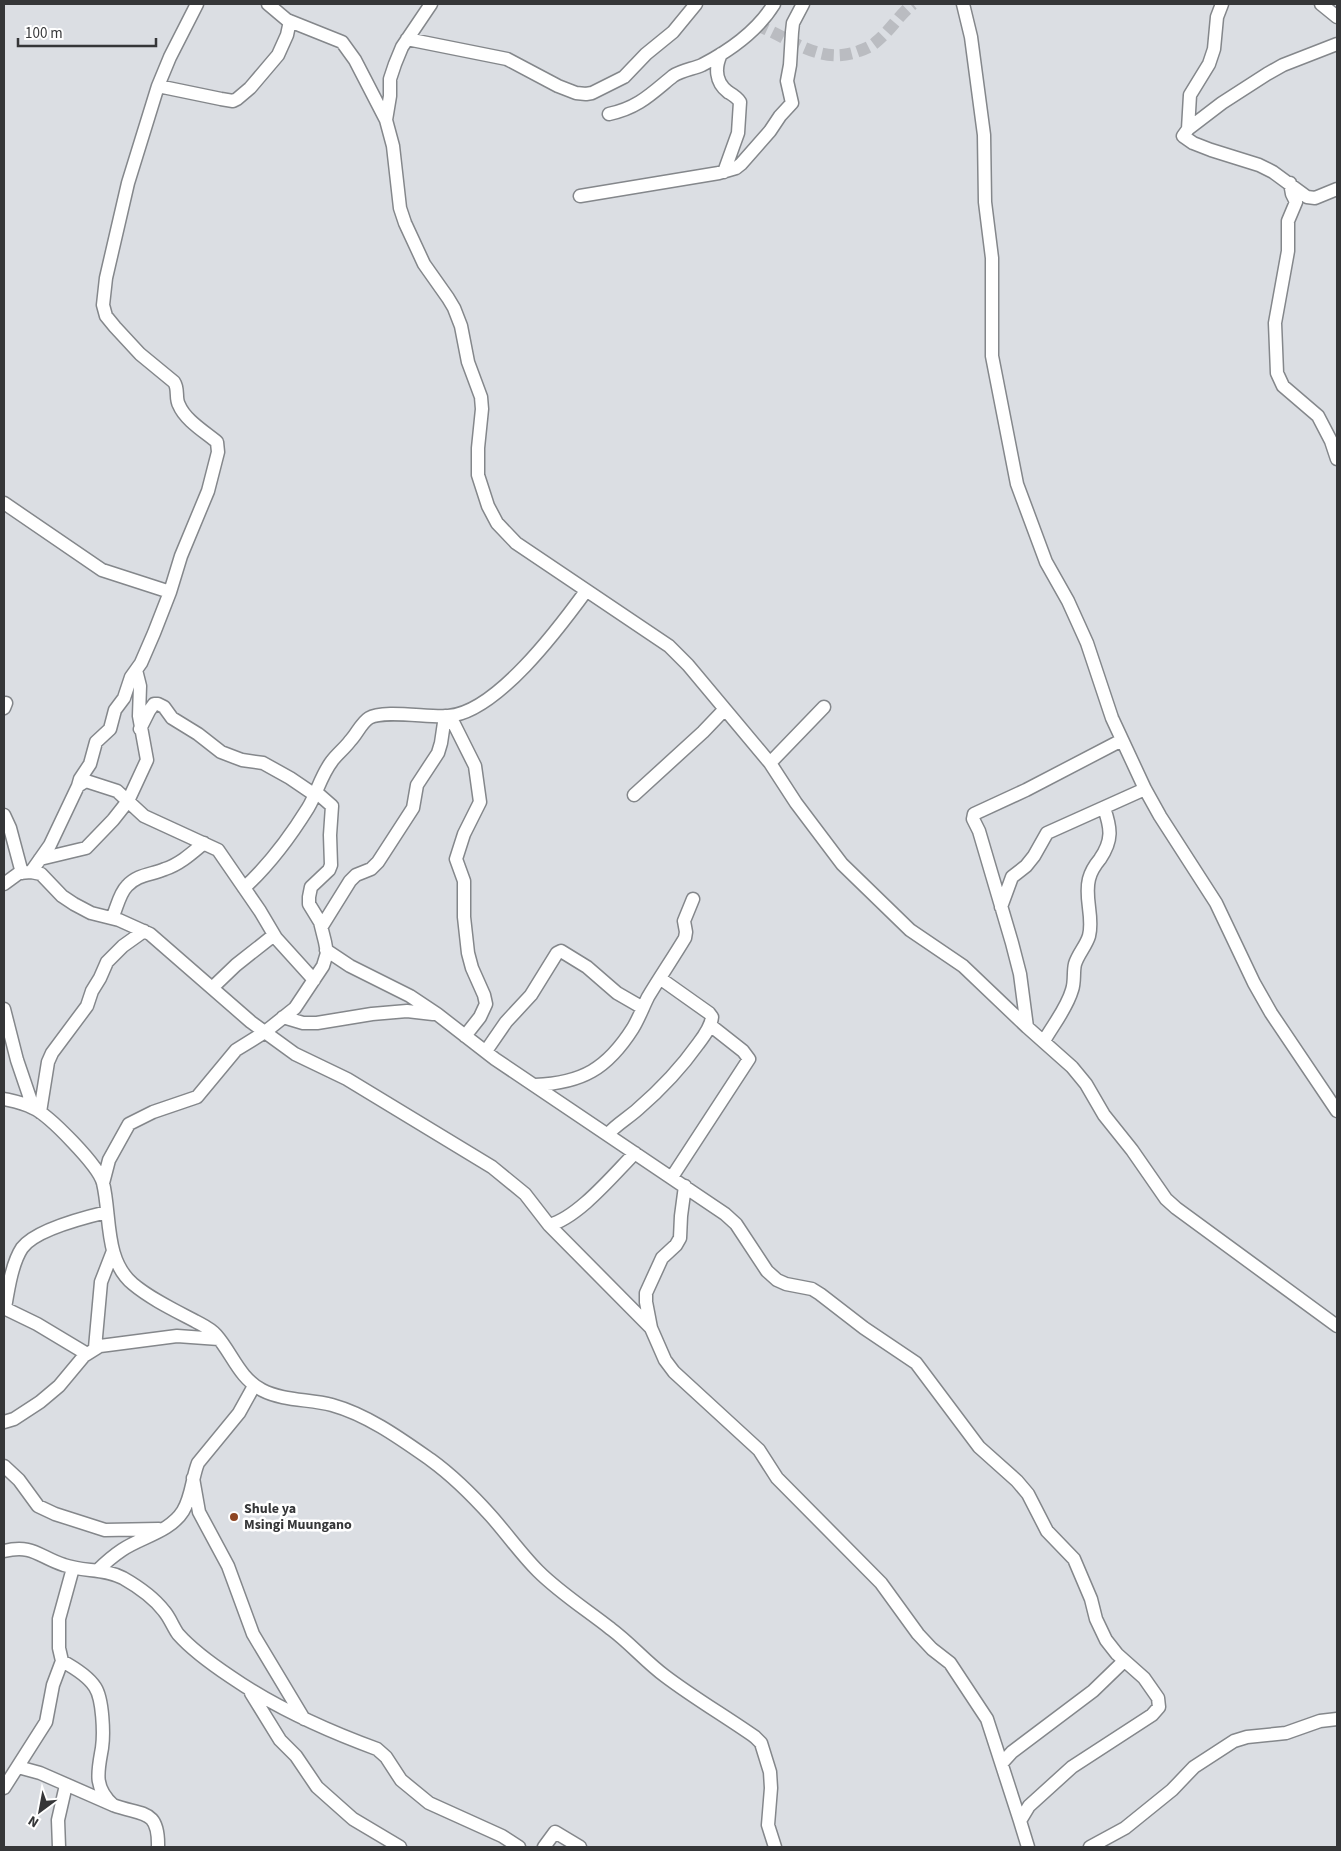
<svg xmlns="http://www.w3.org/2000/svg" width="1341" height="1851" font-family="'Source Sans 3',sans-serif">
<style>
.lines{fill:none;stroke-linecap:round;stroke-linejoin:round}
.minor-tunnel{stroke:#babcc1;stroke-width:12;stroke-dasharray:12 6;stroke-linecap:butt}
.minor-casing{stroke:#84878b;stroke-width:15}
.minor{stroke:#fff;stroke-width:12}
.poi-dot{fill:#8d4523;stroke:#fff;stroke-width:2}
.labels{text-anchor:middle;dominant-baseline:central;stroke-width:5;stroke-linejoin:round;paint-order:stroke}
.poi-label{font-size:14px;font-weight:bold;fill:#353638;stroke:#fff;text-anchor:start}
</style>
<rect width="100%" height="100%" fill="#dbdee3"/>
<g class="lines">
<path class="minor-tunnel" d="M756,25C791,38 820,66 859,51C865,49 872,46 876,42C890,31 899,15 913,4"/>
<g class="minor-casing">
<path id="minor" d="M268,4L287,20L342,42L355,60L386,120L393,146L400,208L405,223L424,264L448,298L454,308L461,326L468,362L481,397L482,409L478,448V475L488,506L497,523L516,543L669,646L688,665L770,763L796,803L842,864L910,930L963,966L1027,1027L1072,1067L1086,1084L1104,1115L1132,1150L1166,1199L1176,1208L1337,1326
M963,4L971,37L984,135L985,202L992,258V356L1017,484L1046,562L1068,601L1087,643L1112,718L1145,789L1160,816L1216,903L1254,983L1271,1013L1337,1111
M1321,4L1337,17
M407,39L507,59L558,86L576,93L586,94L592,93L624,77L646,54L673,32L696,4
M1337,44L1283,65L1267,74L1222,103L1188,129L1183,136L1193,143L1211,150L1259,165L1273,172L1307,197L1315,198L1337,189
M721,54C715,67 715,82 728,92C733,95 737,97 740,102L738,133L724,172
M158,86L221,99L233,101L237,99L250,88L278,55L287,35L290,21
M609,114C638,108 651,94 673,76C682,70 693,69 702,65C729,51 758,30 774,4
M386,120L390,96V79L395,64L402,47L431,4
M1188,129L1190,95L1209,64L1214,49L1217,17L1222,4
M1290,183L1292,194L1296,202L1288,221V251L1275,323L1277,373L1283,386L1318,416L1331,441L1337,459
M580,196L719,173L736,168L741,164L770,131L780,116L792,103L787,81L790,65L792,32L793,23L803,4
M4,503L102,570L170,592
M4,708L6,703
M450,716L475,766L480,802L464,834L456,859L464,881V917L468,953L472,968L484,995L486,1004L480,1017L465,1036
M140,729L149,711L154,704H158L164,707L172,718L198,734L221,752L242,760L263,763L290,778L315,795
M770,763L824,707
M78,786L80,779L90,764L96,742L110,729L115,710L124,698L131,677L141,663L154,633L170,592L181,556L208,491L218,452L217,442C205,432 185,420 179,405C175,398 179,389 174,382L140,354L115,327L106,316L103,305L106,278L128,183L158,86L170,57L197,4
M634,795L703,732L724,710
M4,815L10,828L22,873
M40,859L86,848L113,820L128,801L147,760L139,716L140,686L136,670
M31,872L50,845L78,786L86,781L117,791L144,816L218,850L260,911L276,938L314,980
M4,884L19,873L31,872L41,874L62,896L74,904L91,913L119,920L150,934L251,1022L295,1054L347,1079L492,1167L525,1194L549,1225L651,1328L665,1360L674,1372L759,1450L777,1478L881,1583L918,1634L932,1649L950,1663L987,1719L1020,1821
M244,888C269,865 290,837 308,808C317,793 321,775 332,761C337,754 345,748 350,741C357,734 361,723 369,718C383,709 430,718 448,716C496,713 559,628 586,591
M1001,907L1012,877L1026,866L1034,856L1047,833L1145,789
M112,918C117,908 119,894 127,886C138,874 151,875 165,869C180,864 192,853 204,843
M322,926L350,881L356,875L371,869L378,862L413,808L417,785L438,753L441,743L445,716
M326,950L350,966L410,996L437,1014L495,1059L725,1214L736,1224L767,1271L777,1280L786,1284L812,1289L820,1294L864,1328L916,1363L979,1447L1017,1481L1028,1494L1047,1531L1074,1559L1091,1599L1096,1619L1106,1640L1117,1654L1144,1678L1158,1698L1159,1707L1152,1715L1072,1767L1029,1806L1020,1821L1028,1847
M212,988L236,965L274,935
M4,1009L17,1060L33,1107
M283,1017L303,1023H317L372,1014L407,1011L433,1014
M1027,1027L1020,974L1012,943L979,831L973,819L974,814L1026,790L1122,740
M1044,1041C1053,1025 1067,1008 1072,990C1075,982 1073,972 1075,964C1078,954 1086,946 1089,936C1094,917 1084,898 1089,879C1091,871 1095,865 1100,859C1113,840 1111,828 1104,808
M486,1051L506,1022L531,995L557,953L561,951L587,967L617,993L643,1008
M535,1085C582,1083 607,1069 633,1028C639,1018 643,1007 648,997C660,977 673,958 685,938L686,932L684,921L693,899
M4,1099C13,1101 24,1103 33,1108C49,1115 99,1166 103,1183C111,1215 104,1260 133,1284C151,1299 174,1310 195,1321C202,1325 210,1328 216,1335C232,1353 239,1378 262,1390C283,1401 310,1399 332,1405C368,1415 401,1439 431,1460C453,1476 473,1496 491,1516C507,1534 521,1554 538,1571C560,1593 587,1610 611,1629C630,1643 646,1662 665,1676C694,1698 725,1716 755,1737L761,1743L770,1772L771,1788L768,1825L775,1847
M40,1112L48,1062L52,1053L87,1006L92,991L100,978L107,962L123,946L144,931
M608,1134C617,1124 628,1118 638,1109C660,1090 681,1068 698,1044C704,1036 711,1027 712,1017L709,1013L661,979
M672,1177L749,1059L743,1051L710,1025
M103,1183L109,1160L129,1124L153,1112L197,1097L236,1050L265,1032L295,1008L323,966L327,953L325,942L320,922L309,904V897L311,887L329,870L331,865L330,835L332,806L316,792
M549,1225C578,1218 614,1174 635,1153
M4,1308L37,1324L87,1354
M5,1308C8,1290 12,1263 22,1248C35,1230 86,1217 107,1212
M651,1328L646,1302V1293L662,1258L676,1245L680,1238L681,1216L685,1186
M95,1348L101,1282L113,1251
M4,1422L14,1419L40,1402L59,1386L84,1356L100,1346L177,1336L219,1339
M4,1466L19,1480L38,1506L55,1514L105,1530L159,1529
M193,1478L199,1512L228,1566L253,1634L304,1719
M4,1551C33,1544 39,1557 64,1565C84,1572 104,1568 123,1578C137,1586 154,1598 164,1611C170,1618 173,1627 178,1634C193,1651 213,1665 231,1677C276,1708 325,1730 377,1749L386,1757L401,1780L429,1803L502,1836L519,1847
M98,1570C105,1563 113,1556 122,1550C141,1537 170,1532 183,1511C192,1496 192,1478 198,1463L239,1413L254,1386
M62,1661C73,1667 88,1676 95,1687C103,1699 104,1734 102,1748C98,1771 93,1787 113,1805C142,1816 159,1808 158,1847
M251,1693L280,1740L296,1756L317,1787L353,1819L400,1847
M1002,1763L1012,1752L1093,1691L1124,1661
M18,1767L40,1773L113,1805
M4,1788L46,1722L53,1685L62,1661L59,1648V1619L73,1568
M59,1847L58,1820L66,1785
M544,1847L555,1832L580,1847
M1090,1847L1125,1828L1172,1790L1194,1767L1234,1741L1247,1737L1286,1733L1320,1721L1337,1719"/>
</g>
<use href="#minor" class="minor"/>
</g>
<circle class="poi-dot" cx="234" cy="1517" r="5"/>
<g class="labels">
<g class="poi-label">
<text x="244" y="1509">Shule ya<tspan x="244" dy="16">Msingi Muungano</tspan></text>
</g>
</g>
<rect width="1341" height="1851" fill="none" stroke="#353638" stroke-width="10"/>
<g transform="translate(40 1811) rotate(212)" stroke="#ffffff" stroke-width="4" paint-order="stroke">
<path d="M0-4L9 19L0 12L-9 19Z" fill="#353638"/>
<text y="-8" font-size="14" font-weight="bold" text-anchor="middle" fill="#353638">N</text>
</g>
<path d="M18 38v8h138v-8" fill="none" stroke="#353638" stroke-width="2.5"/>
<text x="25" y="38" font-size="15" fill="#353638" stroke="#ffffff" stroke-width="4" paint-order="stroke">100 m</text>
</svg>
